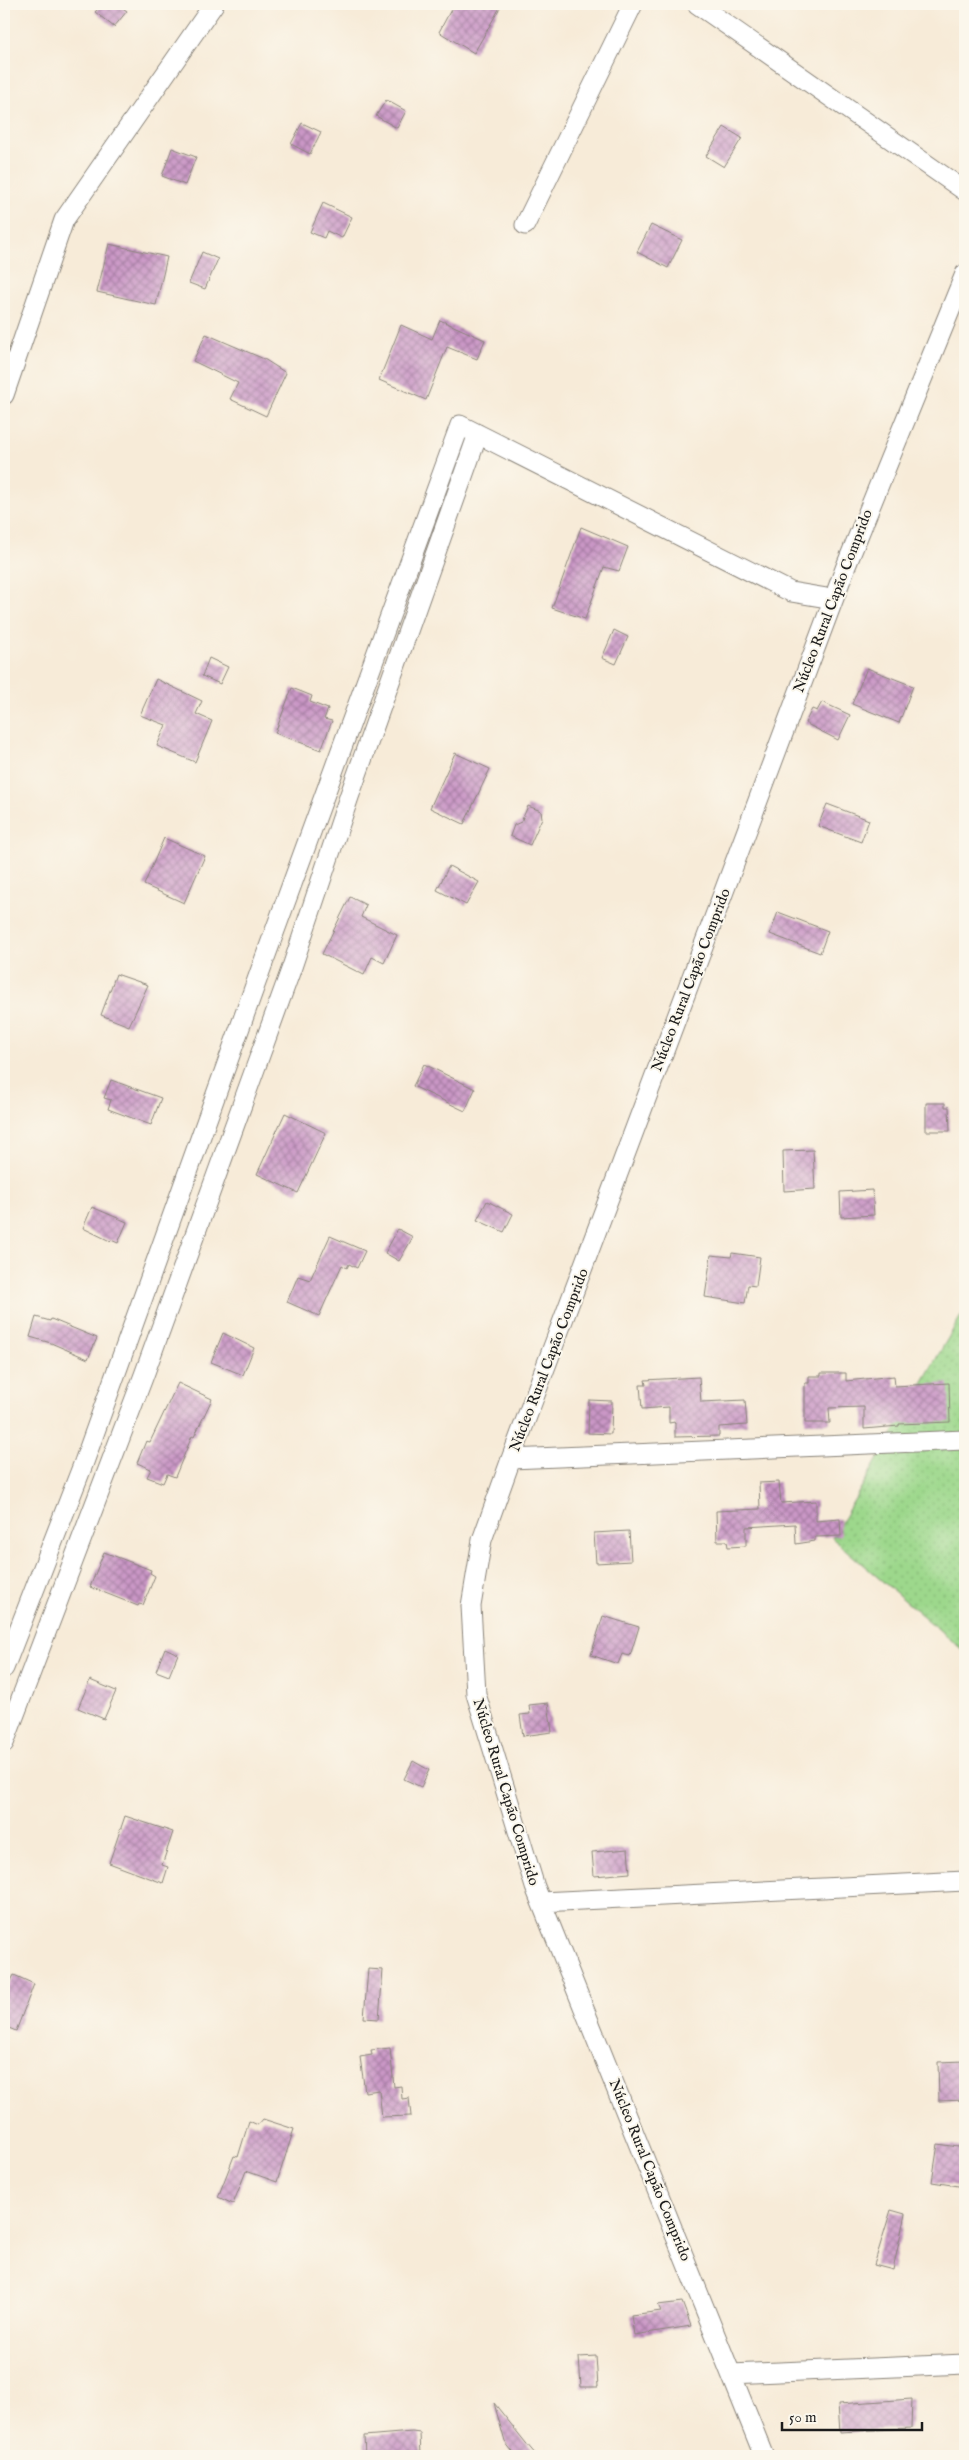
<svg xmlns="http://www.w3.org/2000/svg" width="969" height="2460" font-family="'IM FELL English',serif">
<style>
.grass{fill:url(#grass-dots);stroke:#5c7a54}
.building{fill:url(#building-cross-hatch)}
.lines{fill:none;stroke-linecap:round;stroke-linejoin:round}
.street-casing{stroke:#8a847a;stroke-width:21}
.street{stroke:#fff;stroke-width:19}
.labels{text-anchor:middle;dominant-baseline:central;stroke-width:4;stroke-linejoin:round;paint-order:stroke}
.street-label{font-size:15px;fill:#1c1c1c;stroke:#fbf7ec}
</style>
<defs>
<pattern id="grass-dots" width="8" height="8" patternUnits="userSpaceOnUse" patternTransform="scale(1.25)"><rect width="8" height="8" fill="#9dd88c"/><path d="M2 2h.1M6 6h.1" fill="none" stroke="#87b978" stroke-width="1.8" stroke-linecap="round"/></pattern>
<pattern id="building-cross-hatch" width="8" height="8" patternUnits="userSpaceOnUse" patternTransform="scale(1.25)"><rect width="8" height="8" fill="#ca97c6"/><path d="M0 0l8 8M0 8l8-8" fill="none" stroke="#a37aa0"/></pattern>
</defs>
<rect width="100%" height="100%" fill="#fbf7ec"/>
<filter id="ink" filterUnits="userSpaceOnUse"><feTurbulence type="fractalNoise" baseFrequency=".02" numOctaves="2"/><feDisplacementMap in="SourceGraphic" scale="10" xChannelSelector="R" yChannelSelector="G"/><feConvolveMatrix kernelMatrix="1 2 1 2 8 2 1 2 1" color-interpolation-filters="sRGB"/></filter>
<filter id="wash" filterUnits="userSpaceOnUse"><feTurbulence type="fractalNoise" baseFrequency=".0096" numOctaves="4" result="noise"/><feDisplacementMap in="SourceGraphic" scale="20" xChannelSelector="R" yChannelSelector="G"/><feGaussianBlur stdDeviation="1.12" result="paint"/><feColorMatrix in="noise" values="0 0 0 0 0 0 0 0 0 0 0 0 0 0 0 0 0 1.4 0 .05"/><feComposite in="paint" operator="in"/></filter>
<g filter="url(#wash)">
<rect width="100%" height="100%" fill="#f7ebd8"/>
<path class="grass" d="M965,1309V1652L832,1538Z"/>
<g id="blocks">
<path class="building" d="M102,4H117L127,11L114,27L95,12Z
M454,4H502L474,53L439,32Z
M386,100L406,111L397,128L376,116Z
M302,123L321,132L310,154L291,144Z
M724,127L742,138L724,167L706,156Z
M172,148L196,157L185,185L162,176Z
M323,203L352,217L342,238L327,231L324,238L310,232Z
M651,225L682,240L668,268L637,252Z
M109,244L167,257L156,305L97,292Z
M202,252L218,259L205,289L189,283Z
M440,320L485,340L477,359L447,347L426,400L379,380L401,325L432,339Z
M206,334L264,359L286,373L266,416L230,399L238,383L193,361Z
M581,527L628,547L619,571L604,567L585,619L552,608Z
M614,630L628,637L616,664L602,658Z
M209,658L228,667L220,684L202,676Z
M867,668L913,686L899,723L852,704Z
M156,679L202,701L196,714L212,721L195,762L157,746L166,725L140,715Z
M292,688L312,696L310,702L328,709L324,719L332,721L321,750L275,733Z
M822,702L850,715L838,740L805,723L812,709L817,711Z
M455,753L490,769L464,824L430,808Z
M827,804L869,820L861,842L818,826Z
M528,806L541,811L542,818L530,845L510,836L514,825L521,822Z
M164,838L205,856L184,903L144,885Z
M449,866L479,882L466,905L437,890Z
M350,897L366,905L361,917L397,935L384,963L372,957L364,975L322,954Z
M778,912L828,931L820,953L770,934Z
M116,974L148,985L129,1026L101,1015Z
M424,1064L475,1089L465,1111L413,1086Z
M111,1080L161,1098L151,1125L108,1109L111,1100L104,1098Z
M926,1103H945V1107H949L950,1131H926Z
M285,1113L326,1133L298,1193L257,1174Z
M813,1150L815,1189L784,1191L783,1151Z
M872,1190L874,1215L841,1217L840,1192Z
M487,1201L513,1214L504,1232L477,1220Z
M92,1207L127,1222L118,1243L111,1240L110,1241L83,1228Z
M398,1229L413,1237L399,1261L385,1253Z
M330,1236L365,1251L357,1268L349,1264L347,1268L342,1265L319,1316L287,1302L298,1276L310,1280Z
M732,1253L760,1257L756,1286L748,1285L745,1303L705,1297L711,1255L731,1257Z
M36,1317L50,1321L51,1319L97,1338L88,1359L51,1343L30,1337Z
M223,1333L254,1348L243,1375L211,1362Z
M821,1373H846V1381L894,1376L895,1386L949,1383L950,1422L899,1424V1426L864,1429V1407L829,1408L830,1423H805V1383H809V1376H821Z
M699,1377L701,1402L745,1400L747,1425L719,1427V1436L675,1437V1422L669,1423V1407L642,1409L640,1385H646L645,1380Z
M178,1383L212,1399L194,1437L192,1436L175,1477L167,1474L163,1483L147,1477L151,1469L137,1463L146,1441L150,1442Z
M589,1400L612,1401L611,1434L588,1433Z
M779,1482L781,1503L816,1501V1521L840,1519L841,1536L815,1537V1541L796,1544L795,1524L746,1527V1546L728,1547L727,1541H717L716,1511L760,1509L759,1483Z
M629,1531L631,1561L596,1563L594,1533Z
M104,1552L151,1570L150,1573L155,1576L143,1605L139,1604L138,1606L90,1587Z
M603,1616L639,1627L630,1656L622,1654L618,1664L591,1655Z
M165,1648L178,1654L169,1676L156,1671Z
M90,1680L116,1691L104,1719L78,1708Z
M548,1703L552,1732L523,1736L520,1715L530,1714L529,1705Z
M413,1761L429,1770L421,1787L404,1779Z
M125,1816L173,1832L162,1865L168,1867L163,1883L109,1863Z
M628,1849L630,1873L594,1876L592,1852Z
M368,1969L383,1970L379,2019L364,2018Z
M14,1975L34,1984L16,2031L4,2026V1994Z
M390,2048L394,2087L401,2086L402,2099L409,2098L411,2116L382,2117L379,2090L365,2092L360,2057L372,2055L371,2050Z
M965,2061V2100L939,2101L938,2062Z
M263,2119L294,2129L277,2182L246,2171L233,2204L218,2197L234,2156L238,2157L249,2121L258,2125Z
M938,2144L965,2148V2187L932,2182Z
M891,2210L905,2214L893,2270L874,2265Z
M682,2302L691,2326L634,2335L631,2315L661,2311L658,2305Z
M596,2356L598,2387H581L579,2357Z
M912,2399L911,2428L840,2432L838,2404Z
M494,2403L526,2443L537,2456H516L505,2442Z
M412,2432L420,2433L421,2456H365L364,2436Z"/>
</g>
</g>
<g filter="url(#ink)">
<use href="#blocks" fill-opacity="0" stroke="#8a847a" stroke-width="1"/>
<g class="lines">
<g class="street-casing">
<path id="street" d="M697,4L965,191
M525,225L633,4
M4,395L64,220L214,4
M511,1459L965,1440
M4,1668L84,1462L262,966L460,425L791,592L833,599
M4,1743L144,1375L292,967L349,797L478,434
M541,1902L965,1881
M731,2374L965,2364
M764,2456L535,1887L476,1694L471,1606L482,1540L511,1459L846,566L965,274"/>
</g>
<use href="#street" class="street"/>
</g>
</g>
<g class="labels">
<g class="street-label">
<text transform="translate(833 601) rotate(-69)">Núcleo Rural Capão Comprido</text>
<text transform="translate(691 980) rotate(-69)">Núcleo Rural Capão Comprido</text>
<text transform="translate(549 1360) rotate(-69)">Núcleo Rural Capão Comprido</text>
<text transform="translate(506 1792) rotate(73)">Núcleo Rural Capão Comprido</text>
<text transform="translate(650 2170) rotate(68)">Núcleo Rural Capão Comprido</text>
</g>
</g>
<rect width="969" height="2460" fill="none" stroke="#fbf7ec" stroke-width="20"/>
<path d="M782 2422v8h140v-8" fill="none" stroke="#1c1c1c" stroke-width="2.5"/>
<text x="789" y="2422" font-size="15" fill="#1c1c1c" stroke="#fbf7ec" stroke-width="4" paint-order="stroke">50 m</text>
</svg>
